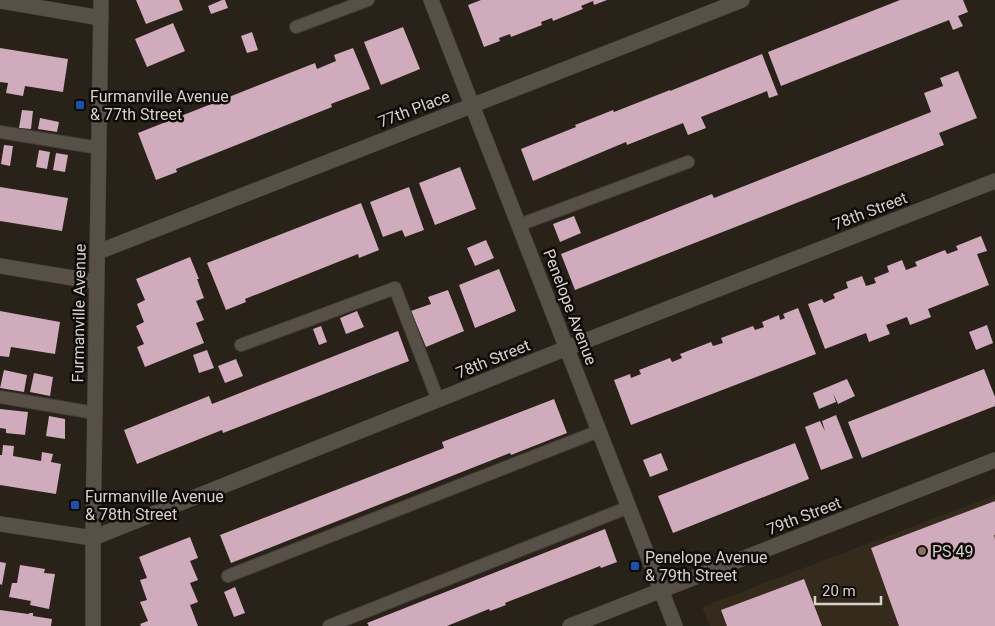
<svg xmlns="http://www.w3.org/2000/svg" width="995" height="626" font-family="Roboto,sans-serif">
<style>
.built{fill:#352b1c}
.building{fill:#d0abbb}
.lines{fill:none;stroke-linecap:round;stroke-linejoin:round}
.lane-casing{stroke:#443e38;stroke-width:14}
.street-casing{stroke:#443e38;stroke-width:16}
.lane{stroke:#575046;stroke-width:12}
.street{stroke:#575046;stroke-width:15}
.transit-dot{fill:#1a4fb4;stroke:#0f0c08;stroke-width:2}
.education-dot{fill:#8d6e63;stroke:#0f0c08;stroke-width:2}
.labels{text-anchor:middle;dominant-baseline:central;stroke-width:5;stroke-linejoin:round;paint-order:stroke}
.poi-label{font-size:16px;fill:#d6d1cb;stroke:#0f0c08;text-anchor:start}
.street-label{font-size:16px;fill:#d6d1cb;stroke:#0f0c08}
</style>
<rect width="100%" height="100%" fill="#282219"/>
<path class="built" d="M995,495V626H710L702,607Z"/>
<path class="building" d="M136,0H179L183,10L146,24Z
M222,0H225L228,8L211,14L208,6Z
M481,0H607L594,5L593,1L581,6L583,9L553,21L552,18L541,22L542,25L511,37L510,34L499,38L500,41L484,47L468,5Z
M900,0H963L968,12L958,16L963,26L953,30L949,20L781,86L768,52Z
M173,23L185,51L147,67L135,39Z
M403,27L420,69L381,85L364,42Z
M252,32L258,50L247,53L241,36Z
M0,48L68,59L63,92L25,86L23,96L6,93L8,83L0,82Z
M353,48L370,89L331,104L332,107L176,169L177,172L156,180L138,133L315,63L317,69L336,61L334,55Z
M762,54L778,95L769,98L767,91L701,117L706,128L688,135L683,123L627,145L626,142L533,181L521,149L576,127L575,125L593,118L613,110L614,112L670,90V91Z
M958,71L977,118L939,133L944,145L575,290L561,254L712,194L714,198L931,112L924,93L943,86L940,78Z
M22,110L33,111L31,129L19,128Z
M40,118L59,122L57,132L38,129Z
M4,145L13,146L10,166L1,164Z
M39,150L50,152L47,169L36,167Z
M56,153L68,155L65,172L53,170Z
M460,167L476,209L435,225L419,183Z
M0,187L68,198L62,231L0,221Z
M409,187L424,230L405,237L402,230L383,237L370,202Z
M361,203L379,250L359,258L358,254L245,299L246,302L226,310L207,263Z
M574,216L581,233L560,242L553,224Z
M981,236L987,251L977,254L989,285L928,309L931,317L910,325L907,317L886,325L890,334L869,342L866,333L825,349L808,304L822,299L824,303L835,298L833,294L848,288L846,282L862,276L866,286L876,283L874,278L889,272L887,266L902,260L906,270L917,266L915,262L945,250L947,254L958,250L956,246Z
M486,240L494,258L475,266L467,248Z
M190,257L199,279H197L204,298L196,301L204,320L196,323L204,343L145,367L137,347L144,344L136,326L144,322L137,304L145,300L136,279Z
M499,269L516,311L475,328L459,285Z
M448,290L464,331L426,347L411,311L431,304L428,297Z
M798,308L816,354L631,425L614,380L630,374L631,378L641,374L639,370L670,358L672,362L682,358L680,354L711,342L713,346L723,343L721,338L753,326L755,330L764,327L762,322L779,315L780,320L785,318L783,314Z
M0,311L60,322L55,354L11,347L9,357L0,356Z
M357,311L364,327L346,334L340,318Z
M987,325L993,343L976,350L969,332Z
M321,326L327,342L319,345L313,329Z
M398,331L409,361L223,433L222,430L137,464L124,430L209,396L212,404Z
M207,350L214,368L199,373L193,355Z
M236,359L243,376L225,383L218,366Z
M984,369L995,397V406L862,458L848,422Z
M4,370L27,375L24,392L0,388Z
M34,373L53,377L50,396L30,392Z
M847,379L855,396L838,404L833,393L836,402L819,409L813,393Z
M554,399L567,433L511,455L510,453L231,563L220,535L444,448L442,442Z
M0,409L28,412L25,435L6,433V429L0,428Z
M836,415L853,458L821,470L805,427L820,421L825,431L822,421Z
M49,416L65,419V439L46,436Z
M795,443L809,479L673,533L658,496Z
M3,445L14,446L13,456L41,461L42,452L53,454L51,462L61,464L56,494L0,485V455H2Z
M661,453L668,470L650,477L643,460Z
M995,501V535H994L995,539V626H899L871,548Z
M605,529L617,562L601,568L600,566L505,603L506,605L490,611L489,609L447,626H369L367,623Z
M190,537L198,558L190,561L198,580L190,583L198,602L190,605L198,626H141L140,624L148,621L140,602L147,600L140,580L147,578L139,557Z
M0,562L6,563L2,585L0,584Z
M20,565L45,569L44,573L55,574L49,609L30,605L31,601L9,597L12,583H17Z
M804,579L822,626H727L721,610Z
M235,587L245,613L234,617L224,592Z
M0,610L28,614L30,613H33V616L52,619L51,626H0Z"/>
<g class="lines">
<g class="lane-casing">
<path id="lane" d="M296,27L368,0
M0,132L99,148
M519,225L688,162
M241,345L395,288L438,400
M0,397L95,413
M228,576L599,431
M329,626L629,507"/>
</g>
<g class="street-casing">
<path id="street" d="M431,0L675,626
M0,1L101,18
M98,252L742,0
M0,266L97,282
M0,524L93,538L567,348L995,181
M93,626V538L101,0
M570,626L995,460"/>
</g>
<use href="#lane" class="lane"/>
<use href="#street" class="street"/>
</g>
<g class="transit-dot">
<rect x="75" y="100" width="10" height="10" rx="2.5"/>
<rect x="70" y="500" width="10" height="10" rx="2.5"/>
<rect x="630" y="561" width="10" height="10" rx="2.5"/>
</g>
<circle class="education-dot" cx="922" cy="551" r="5"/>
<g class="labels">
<g class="poi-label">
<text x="90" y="96">Furmanville Avenue<tspan x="90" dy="18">&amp; 77th Street</tspan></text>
<text x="85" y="496">Furmanville Avenue<tspan x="85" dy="18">&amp; 78th Street</tspan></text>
<text x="932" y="551">PS 49</text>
<text x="645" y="557">Penelope Avenue<tspan x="645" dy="18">&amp; 79th Street</tspan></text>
</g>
<g class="street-label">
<text transform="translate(414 109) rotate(-21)">77th Place</text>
<text transform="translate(870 211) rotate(-21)">78th Street</text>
<text transform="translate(570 307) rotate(69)">Penelope Avenue</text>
<text transform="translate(79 313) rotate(-89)">Furmanville Avenue</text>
<text transform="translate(493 359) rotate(-22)">78th Street</text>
<text transform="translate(804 516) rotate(-21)">79th Street</text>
</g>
</g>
<path d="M815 596v8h66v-8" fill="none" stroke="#d6d1cb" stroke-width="2.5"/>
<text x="822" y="596" font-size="15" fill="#d6d1cb" stroke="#0f0c08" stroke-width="4" paint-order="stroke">20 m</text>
</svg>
